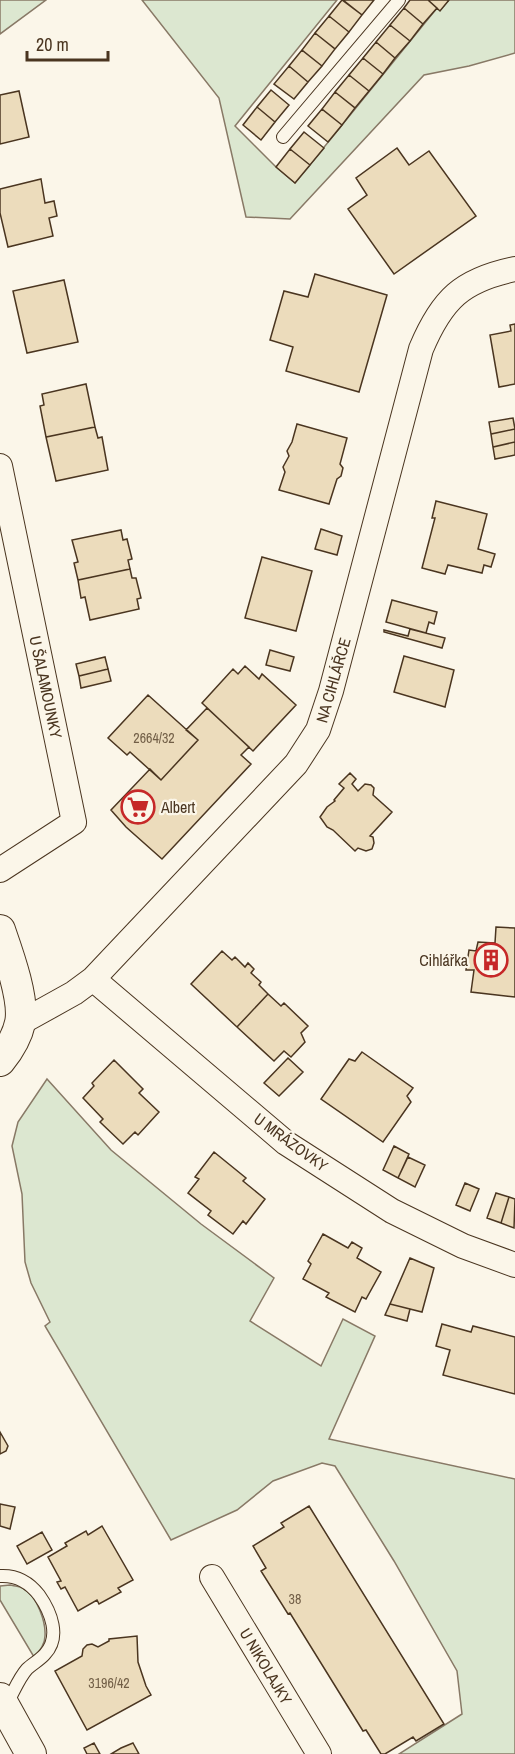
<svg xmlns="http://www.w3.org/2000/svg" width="515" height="1754" font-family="'Archivo Narrow',sans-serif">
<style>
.green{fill:#dce7d0;stroke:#887966;stroke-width:1.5}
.building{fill:#ecdcbc;stroke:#4a3520;stroke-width:1.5}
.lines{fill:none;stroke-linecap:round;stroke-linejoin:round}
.service-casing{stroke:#4a3520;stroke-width:14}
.minor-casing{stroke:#4a3520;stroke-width:26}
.tertiary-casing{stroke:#4a3520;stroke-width:32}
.service{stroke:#fbf6e9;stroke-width:12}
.minor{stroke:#fbf6e9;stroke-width:24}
.tertiary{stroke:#fbf6e9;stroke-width:30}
.labels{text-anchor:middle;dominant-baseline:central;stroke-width:4.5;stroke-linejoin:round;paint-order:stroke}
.number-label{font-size:14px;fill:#725f47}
.street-label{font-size:16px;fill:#4a3520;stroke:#fbf6e9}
.poi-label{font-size:16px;fill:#4a3520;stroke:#fbf6e9;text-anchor:start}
</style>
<rect width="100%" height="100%" fill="#fbf6e9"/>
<path class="green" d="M0,0H46L0,34Z
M142,0H337L235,126L276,167L295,183L437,8L440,10L449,0H515V53L469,66L424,75L290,219L246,217L219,98Z
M47,1079L111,1150L201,1224L274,1278L250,1321L321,1366L343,1319L375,1336L329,1439L515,1479V1754H399L462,1714L457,1671L394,1561L335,1466L322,1463L273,1481L237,1510L171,1540L45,1326L50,1322L31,1283L25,1262L22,1194L12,1146L18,1122Z
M10,1585C14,1586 20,1586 24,1589C37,1596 46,1622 45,1636C45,1645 39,1651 34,1657L0,1600V1586Z"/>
<path class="building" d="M342,0L362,15L349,32L329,16Z
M343,0H374L362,15Z
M410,0H428L437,8L423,24L404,8Z
M428,0H449L440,11Z
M404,8L423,24L410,41L390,25Z
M329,16L349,32L335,49L315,33Z
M390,25L410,41L395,58L376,42Z
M315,33L335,49L322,66L302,50Z
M376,42L395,58L383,74L363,58Z
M302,50L322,66L308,82L289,66Z
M363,58L383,74L369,91L349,75Z
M289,66L308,82L294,99L274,84Z
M349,75L369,91L355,108L335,92Z
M271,90L289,105L275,122L257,107Z
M19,91L29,137L0,144V95Z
M335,92L355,108L342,125L322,109Z
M257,107L275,122L261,140L243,125Z
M322,109L342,125L328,142L308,126Z
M304,132L324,148L310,165L290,149Z
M397,148L409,165L429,151L476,216L394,274L348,209L367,195L356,178Z
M290,149L310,165L295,183L276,167Z
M41,179L45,203L54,201L57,216L49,218L53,236L8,247L0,213V189Z
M315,274L387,295L359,392L286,371L293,347L270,340L284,291L308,297Z
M64,280L78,342L27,353L13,291Z
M515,324V384L499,387L490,335L511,331L510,325Z
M86,384L95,427L46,437L40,406L44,405L42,394Z
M513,418L515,429L491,434L489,422Z
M297,424L347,438L340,464L343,468L341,476L337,479L329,504L279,490L285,472L283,467L289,456L287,451L292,442Z
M95,427L98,438L102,437L108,470L56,481L46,437Z
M515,429V442L493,447L491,434Z
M515,442V455L495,459L493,447Z
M436,501L487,514L478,549L495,554L491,567L484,565L482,573L448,565L445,574L422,568L435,518H432Z
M321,529L342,536L337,555L315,549Z
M121,530L123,540L127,539L132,559L128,560L130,569L78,580L74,563L78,562L72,540Z
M262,557L312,571L296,631L245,618Z
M130,569L132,578H136L141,598L137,599L139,609L90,620L85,597L81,598L78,580Z
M392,600L437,612L434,624L429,622L426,633L386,622Z
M410,629L445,638L442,648L384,632V630L408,636Z
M270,650L294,657L290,671L266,665Z
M404,656L454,670L445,707L394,692Z
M105,657L108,669L79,676L76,664Z
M245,666L259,679L262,674L296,705L253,751L202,703L233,669L238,674Z
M108,669L111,681L81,688L79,676Z
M148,695L198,740L161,780L130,752L127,755L108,738Z
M207,708L249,747L241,755L251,764L162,859L126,827L111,810L150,769L161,780L198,740L186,730Z
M350,773L356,779L352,784L358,791L365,784L371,785L374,788L373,795L392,812L370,836L373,837L374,843L372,849L366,851L358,848L355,851L333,830L327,827L320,817L327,807L335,801L334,800L344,788L339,784Z
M496,927L515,928V997L471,992L474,970H466L469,950L476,951L478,942L495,943Z
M222,951L232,960L235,957L245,967L248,963L254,969L251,973L261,982L259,985L268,994L237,1027L191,984Z
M268,994L281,1006L284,1003L308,1026L301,1033L305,1042L291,1057L284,1051L274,1061L237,1027Z
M362,1052L413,1088L407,1096L411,1102L383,1142L321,1099L349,1059L355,1061Z
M288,1058L303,1072L279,1096L264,1083Z
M114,1060L143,1089L139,1093L159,1112L138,1135L135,1132L123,1144L100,1122L103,1119L83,1098L94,1086L92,1083Z
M394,1146L409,1154L398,1178L383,1170Z
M214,1152L246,1178L243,1181L265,1199L246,1224L243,1221L233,1234L208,1215L211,1211L188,1193L199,1179L195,1177Z
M408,1157L425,1165L415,1187L398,1178Z
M465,1183L479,1189L470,1211L456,1205Z
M496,1193L509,1197L501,1223L487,1218Z
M509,1197L515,1199L514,1228L501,1223Z
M323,1234L348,1248L352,1242L362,1248L357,1258L381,1272L366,1299L362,1297L355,1312L326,1297L329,1293L303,1279L311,1264L308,1261Z
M410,1258L434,1268L422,1312L390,1304Z
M390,1304L410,1309L407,1321L385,1315Z
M442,1324L471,1332L473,1326L515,1337V1394L443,1375L450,1350L436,1346Z
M0,1432L8,1446L6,1451L0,1454Z
M0,1504L15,1507L10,1529L0,1526Z
M309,1506L444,1724L416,1741L413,1737L385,1754H381L366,1730L363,1731L290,1613L288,1614L261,1571L266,1568L253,1546L284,1527L281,1523Z
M102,1526L133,1580L118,1588L121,1592L99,1604L97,1600L78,1611L65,1587L61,1589L57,1582L61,1581L48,1557L67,1546L65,1543L86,1531L88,1535Z
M42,1532L52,1550L27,1564L17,1546Z
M137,1636L138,1662L146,1686L151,1695L87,1730L55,1671L82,1656L83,1649L87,1645L92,1644L98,1647L109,1641V1639Z
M94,1743L100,1754H87L84,1748Z
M133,1743L139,1754H111L121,1748Z"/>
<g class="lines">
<g class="service-casing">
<path id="service" d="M283,137L399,0
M0,1576C17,1575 29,1582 39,1595C51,1612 61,1637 45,1654C40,1660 32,1664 27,1669C18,1679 13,1694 6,1705"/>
</g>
<g class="minor-casing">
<path id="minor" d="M0,466L74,822L0,870
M93,979L286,1143L392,1211L463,1246L515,1265
M20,1023L74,993L93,979L296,764L318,730L331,691L421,349C442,299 462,280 515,269
M212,1577L319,1754"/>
</g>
<g class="tertiary-casing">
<path id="tertiary" d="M0,930C8,953 25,1000 20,1023C17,1037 8,1051 0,1061
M0,1698L31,1754"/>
</g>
<use href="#service" class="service"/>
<use href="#minor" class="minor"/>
<use href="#tertiary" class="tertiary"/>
</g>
<defs>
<g id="supermarket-ring" transform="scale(1.725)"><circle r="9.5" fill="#fbf6e9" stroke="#c62828" stroke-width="1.5"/><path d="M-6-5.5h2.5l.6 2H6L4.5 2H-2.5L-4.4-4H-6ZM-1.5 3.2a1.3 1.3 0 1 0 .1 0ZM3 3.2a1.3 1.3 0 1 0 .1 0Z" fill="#c62828"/></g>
<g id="building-ring" transform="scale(1.725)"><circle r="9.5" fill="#fbf6e9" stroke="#c62828" stroke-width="1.5"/><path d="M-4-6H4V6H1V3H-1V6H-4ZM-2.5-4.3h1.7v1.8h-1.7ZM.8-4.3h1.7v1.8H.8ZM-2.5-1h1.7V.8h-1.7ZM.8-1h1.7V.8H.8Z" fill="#c62828"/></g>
</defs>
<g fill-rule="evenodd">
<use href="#supermarket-ring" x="138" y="807"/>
<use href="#building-ring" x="491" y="960"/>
</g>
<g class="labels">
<g class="number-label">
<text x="154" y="738">2664/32</text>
<text x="295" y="1599">38</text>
<text x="109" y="1683">3196/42</text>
</g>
<g class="street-label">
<text transform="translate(333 680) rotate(-74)">NA CIHLÁŘCE</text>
<text transform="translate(46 687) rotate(78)">U ŠALAMOUNKY</text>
<text transform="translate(291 1142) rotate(36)">U MRÁZOVKY</text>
<text transform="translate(266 1666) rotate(59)">U NIKOLAJKY</text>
</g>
<g class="poi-label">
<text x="161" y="807">Albert</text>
<text x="468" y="960" text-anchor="end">Cihlářka</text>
</g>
</g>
<path d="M27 51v9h81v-9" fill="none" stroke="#4a3520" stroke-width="3"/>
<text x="36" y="51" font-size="18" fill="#4a3520" stroke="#fbf6e9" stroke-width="4.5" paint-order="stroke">20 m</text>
</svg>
